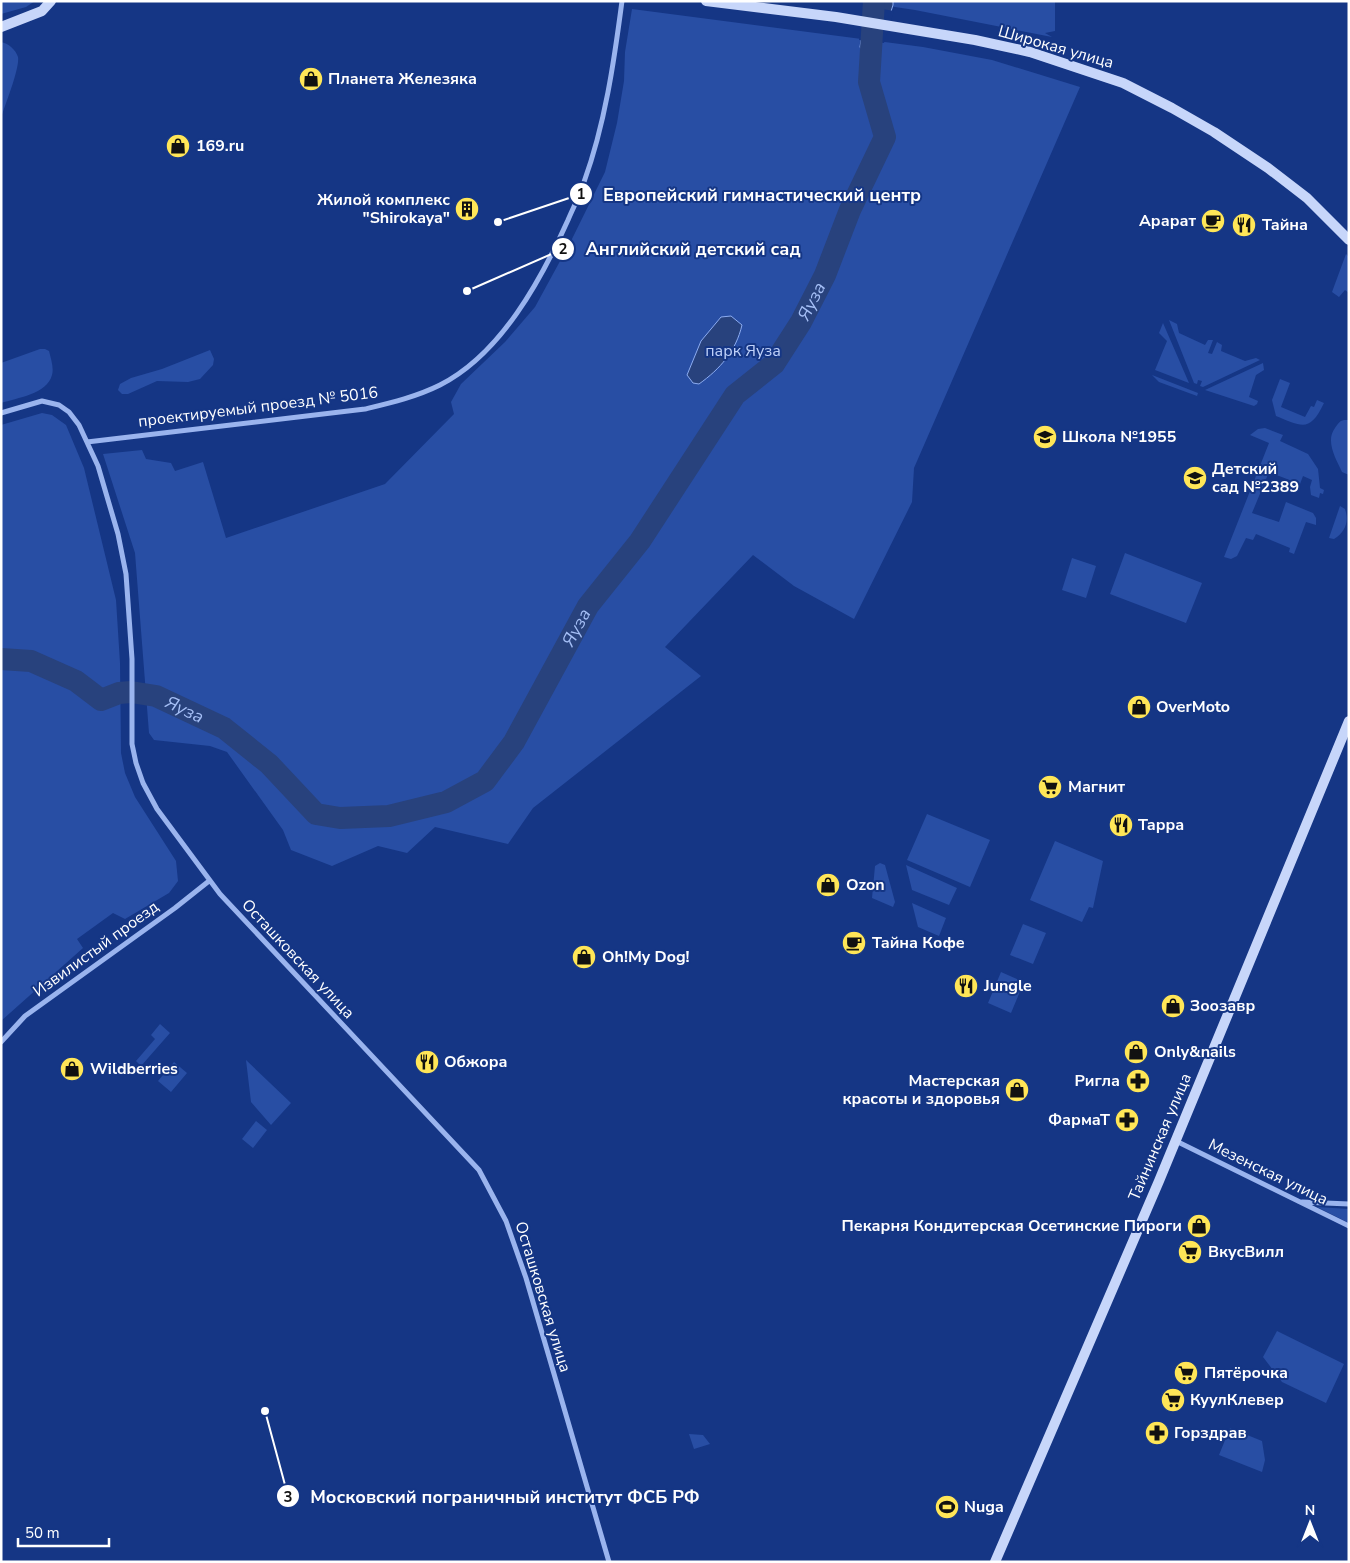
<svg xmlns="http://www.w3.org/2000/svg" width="1350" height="1563" font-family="'Nunito Sans',sans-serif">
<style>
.green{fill:#284ea4}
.water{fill:#28427d;stroke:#8cacf1}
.pier{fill:#153685}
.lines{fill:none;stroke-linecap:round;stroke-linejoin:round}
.river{stroke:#28427d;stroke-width:22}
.minor{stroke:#9ab4ee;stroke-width:5}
.secondary{stroke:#c7d6fa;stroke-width:10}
.labels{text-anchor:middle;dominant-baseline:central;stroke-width:4;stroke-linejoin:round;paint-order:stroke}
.street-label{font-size:16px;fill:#fff;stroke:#153685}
.poi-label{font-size:16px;font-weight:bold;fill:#fff;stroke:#153685;text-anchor:start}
.park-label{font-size:16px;fill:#c0d2fa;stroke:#153685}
.water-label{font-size:18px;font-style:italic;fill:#a5bff6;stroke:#153685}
.leader{fill:none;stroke:#fff;stroke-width:2}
.callout-dot{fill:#fff;stroke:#153685;stroke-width:2}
.mark-label{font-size:15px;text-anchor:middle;font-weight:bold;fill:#111}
.callout-label{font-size:18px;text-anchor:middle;font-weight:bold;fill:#fff;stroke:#153685;stroke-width:4;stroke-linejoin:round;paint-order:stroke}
</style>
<rect width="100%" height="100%" fill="#153685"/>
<path class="green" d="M1,1H35L26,7L1,14Z
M855,1H1055V31L1045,33L1052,37L915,10Z
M632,9L923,47L992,60L1080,87L914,468L912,502L854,619L794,586L753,555L665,647L701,676L533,808L508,844L435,827L407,853L378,846L332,866L291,850L283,830L227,752L210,746L154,740L149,733L135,553L103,454L142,450L146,459L171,463L175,471L203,462L226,538L385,484L454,414L451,402L461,384L505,342L535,307L571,241L605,172L617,123L624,81L625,52Z
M1,42C8,43 16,50 18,57C20,68 5,105 1,118Z
M1346,254L1349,257V293L1345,290L1339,297L1332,292Z
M1169,320L1177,324L1179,333L1205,345L1208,340H1213L1208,353L1212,354L1217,342L1222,345L1221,351L1245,361L1256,358L1260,360L1203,387L1200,386L1202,381L1198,380L1197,384L1194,383Z
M1163,323L1189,383L1155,370L1167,341L1159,333Z
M40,349H45L49,351C51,359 54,368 52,375C47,394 17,398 1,403V363Z
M210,350L214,359L213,365L200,379L188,382L157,381L128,394H122L118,390L120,384L131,378L162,369Z
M1263,363L1264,370L1256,375L1249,397L1258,401L1257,404L1254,406L1205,390Z
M1152,375L1198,393L1197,396L1159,382Z
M1280,379L1290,383L1281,407L1305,417L1311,406L1314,407L1317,400L1324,403C1310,432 1303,427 1276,416L1272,400Z
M42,413L52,415L66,425L84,468L116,600L120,663L121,753L125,773L135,797L176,861L178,881L169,893L125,919L113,913L77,939L83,948L1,1021V425Z
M1344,420H1349V475L1342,472C1336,459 1325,441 1335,428C1338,424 1339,421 1344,420Z
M1265,428L1283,435L1280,441L1308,454L1318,469L1320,488L1324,490L1323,494L1320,493L1319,498L1311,495L1310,487L1312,480L1303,476L1300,484L1269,472L1252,513L1279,522L1286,502L1313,513L1316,518V525L1306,522L1294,554L1289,552L1290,548L1256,534L1253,540L1246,538L1237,556L1231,559L1224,557L1269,443L1250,435L1258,429Z
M1340,506L1345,509C1349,521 1346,532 1334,539L1329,538Z
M1125,553L1202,583L1186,623L1110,594Z
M1072,558L1096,566L1086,598L1062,590Z
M927,814L990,840L970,887L907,860Z
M1055,841L1103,861L1093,908L1089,907L1082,922L1030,900Z
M880,863L885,865L895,902L893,907L872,898L875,866Z
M906,865L957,888L949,905L912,890Z
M912,903L946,918L939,936L918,927Z
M1023,924L1046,933L1033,964L1010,955Z
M1001,972L1024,982L1011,1013L988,1003Z
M160,1024L170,1033L141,1066L136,1061L155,1039L151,1035Z
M246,1060L291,1103L271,1125L251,1102Z
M174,1062L187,1073L171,1092L158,1081Z
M256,1121L267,1130L253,1148L242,1139Z
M1317,1207L1349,1209V1223Z
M1277,1331L1344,1364L1326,1403L1282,1382L1263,1357Z
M1230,1428L1262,1441L1265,1460L1262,1472L1219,1455Z
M689,1434L703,1435L710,1444L694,1449Z"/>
<path class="water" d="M867,1H893V5L877,57L870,65L860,47Z
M731,316L742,325C736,351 720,369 699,384L693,383L687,375L701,341L721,317Z"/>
<path class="pier" d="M864,6L894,11L884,43L859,40Z"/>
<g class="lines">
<path class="river" id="s1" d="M1,659L31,661L76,681L101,700L119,693L131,692L156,696L224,728L269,764L316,814L340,818L389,816L446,802L485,781L514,742L588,606L640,541L735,395L774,364L801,322L825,275L850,210L885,137L869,82L874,1"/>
<path class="minor" d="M1,413L42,401L59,405L69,412L79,425L98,466L118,534L126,574L132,659V744L136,763L143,783L157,809L220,894L479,1170L506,1221L526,1278L609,1562
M87,442L365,409C390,403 416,397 440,385C501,354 541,280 568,220C573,208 580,195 584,182C605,124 614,62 622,1
M1,1042L25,1016L175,908L209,881
M1176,1141L1349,1226
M1302,1202L1349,1204"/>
<path class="secondary" d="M706,1L836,17L975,40L1030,52L1123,83L1172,108L1214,132L1268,168L1307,198L1349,240
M1,27L42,11L51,1
M995,1562L1159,1181L1349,721"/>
</g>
<defs>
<g id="shop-disc" transform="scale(1.25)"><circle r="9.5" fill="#ffe657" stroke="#153685"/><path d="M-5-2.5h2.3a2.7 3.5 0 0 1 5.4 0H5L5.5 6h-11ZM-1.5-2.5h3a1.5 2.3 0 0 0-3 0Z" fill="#111"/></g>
<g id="building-disc" transform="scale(1.25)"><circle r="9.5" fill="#ffe657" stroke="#153685"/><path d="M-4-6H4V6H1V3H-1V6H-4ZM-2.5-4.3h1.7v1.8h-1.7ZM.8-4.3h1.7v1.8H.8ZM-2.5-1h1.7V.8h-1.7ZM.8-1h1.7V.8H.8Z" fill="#111"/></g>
<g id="cafe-disc" transform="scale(1.25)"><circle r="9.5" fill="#ffe657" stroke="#153685"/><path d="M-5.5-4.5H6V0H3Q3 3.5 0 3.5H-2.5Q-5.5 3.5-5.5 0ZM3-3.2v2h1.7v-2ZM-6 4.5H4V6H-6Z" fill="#111"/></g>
<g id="restaurant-disc" transform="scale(1.25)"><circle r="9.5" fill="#ffe657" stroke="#153685"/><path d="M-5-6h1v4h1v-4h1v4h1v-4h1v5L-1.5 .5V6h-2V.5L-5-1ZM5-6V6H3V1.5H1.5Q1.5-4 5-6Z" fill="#111"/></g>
<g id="school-disc" transform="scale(1.25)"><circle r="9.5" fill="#ffe657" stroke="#153685"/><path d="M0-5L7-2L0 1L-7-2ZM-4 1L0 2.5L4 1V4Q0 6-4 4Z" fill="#111"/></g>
<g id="supermarket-disc" transform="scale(1.25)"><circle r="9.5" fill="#ffe657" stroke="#153685"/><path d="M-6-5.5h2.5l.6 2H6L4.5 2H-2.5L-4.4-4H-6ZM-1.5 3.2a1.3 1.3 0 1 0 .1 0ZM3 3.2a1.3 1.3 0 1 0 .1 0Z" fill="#111"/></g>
<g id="pharmacy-disc" transform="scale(1.25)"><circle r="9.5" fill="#ffe657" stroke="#153685"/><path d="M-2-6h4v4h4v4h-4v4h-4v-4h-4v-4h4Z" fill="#111"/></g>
<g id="stadium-disc" transform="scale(1.25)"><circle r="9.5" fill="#ffe657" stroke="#153685"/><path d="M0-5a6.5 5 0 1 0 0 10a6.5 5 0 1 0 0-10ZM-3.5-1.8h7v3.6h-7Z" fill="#111"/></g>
</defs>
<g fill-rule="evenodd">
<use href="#shop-disc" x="311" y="79"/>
<use href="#shop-disc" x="178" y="146"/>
<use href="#building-disc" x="467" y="209"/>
<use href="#cafe-disc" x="1213" y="221"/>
<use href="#restaurant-disc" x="1244" y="225"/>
<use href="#school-disc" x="1045" y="437"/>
<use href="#school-disc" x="1195" y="478"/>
<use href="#shop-disc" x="1139" y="707"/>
<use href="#supermarket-disc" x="1050" y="787"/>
<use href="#restaurant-disc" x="1121" y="825"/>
<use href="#shop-disc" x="828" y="885"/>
<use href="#cafe-disc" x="854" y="943"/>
<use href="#shop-disc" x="584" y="957"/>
<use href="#restaurant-disc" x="966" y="986"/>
<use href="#shop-disc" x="1173" y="1006"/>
<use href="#shop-disc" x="1136" y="1052"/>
<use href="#restaurant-disc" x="427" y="1062"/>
<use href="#shop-disc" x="72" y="1069"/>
<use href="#pharmacy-disc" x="1138" y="1081"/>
<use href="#shop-disc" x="1017" y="1090"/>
<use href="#pharmacy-disc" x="1127" y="1120"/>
<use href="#shop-disc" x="1199" y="1226"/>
<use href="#supermarket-disc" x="1190" y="1252"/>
<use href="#supermarket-disc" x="1186" y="1373"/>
<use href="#supermarket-disc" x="1173" y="1400"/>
<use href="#pharmacy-disc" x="1157" y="1433"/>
<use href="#stadium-disc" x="947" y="1507"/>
</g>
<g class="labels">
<g class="street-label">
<text transform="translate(1056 47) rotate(16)">Широкая улица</text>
<text transform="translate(258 407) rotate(-7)">проектируемый проезд № 5016</text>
<text transform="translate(96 949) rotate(-36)">Извилистый проезд</text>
<text transform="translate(298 959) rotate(47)">Осташковская улица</text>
<text transform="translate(1160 1137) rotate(-67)">Тайнинская улица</text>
<text transform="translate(1268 1172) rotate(26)">Мезенская улица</text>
<text transform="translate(543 1297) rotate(73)">Осташковская улица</text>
</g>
<g class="poi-label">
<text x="328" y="79">Планета Железяка</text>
<text x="196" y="146">169.ru</text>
<text x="450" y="200" text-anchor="end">Жилой комплекс<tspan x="450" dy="18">"Shirokaya"</tspan></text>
<text x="1196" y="221" text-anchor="end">Арарат</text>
<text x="1262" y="225">Тайна</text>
<text x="1062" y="437">Школа №1955</text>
<text x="1212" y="469">Детский<tspan x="1212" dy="18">сад №2389</tspan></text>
<text x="1156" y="707">OverMoto</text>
<text x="1068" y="787">Магнит</text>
<text x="1138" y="825">Тарра</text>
<text x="846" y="885">Ozon</text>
<text x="872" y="943">Тайна Кофе</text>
<text x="602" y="957">Oh!My Dog!</text>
<text x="984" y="986">Jungle</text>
<text x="1190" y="1006">Зоозавр</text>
<text x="1154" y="1052">Only&amp;nails</text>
<text x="444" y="1062">Обжора</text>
<text x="90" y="1069">Wildberries</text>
<text x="1000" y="1081" text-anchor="end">Мастерская<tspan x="1000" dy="18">красоты и здоровья</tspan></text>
<text x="1120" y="1081" text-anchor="end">Ригла</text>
<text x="1110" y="1120" text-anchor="end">ФармаТ</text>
<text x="1182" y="1226" text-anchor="end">Пекарня Кондитерская Осетинские Пироги</text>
<text x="1208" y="1252">ВкусВилл</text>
<text x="1204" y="1373">Пятёрочка</text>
<text x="1190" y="1400">КуулКлевер</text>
<text x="1174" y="1433">Горздрав</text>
<text x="964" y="1507">Nuga</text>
</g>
<g class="park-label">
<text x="743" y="351">парк Яуза</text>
</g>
<g class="water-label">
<text stroke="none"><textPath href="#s1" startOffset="1129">Яуза</textPath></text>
<text stroke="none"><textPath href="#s1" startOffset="724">Яуза</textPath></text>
<text stroke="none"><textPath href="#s1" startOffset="199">Яуза</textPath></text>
</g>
</g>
<path class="leader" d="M498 222L581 194M467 291L563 249M265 1411L288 1496"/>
<g class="callout-dot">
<circle cx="498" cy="222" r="5"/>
<circle cx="467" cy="291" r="5"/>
<circle cx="265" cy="1411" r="5"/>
<circle cx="581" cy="194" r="12"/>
<circle cx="563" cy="249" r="12"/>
<circle cx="288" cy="1496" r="12"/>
</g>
<g class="mark-label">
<text x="581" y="199">1</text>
<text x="563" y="254">2</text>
<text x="288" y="1502">3</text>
</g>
<g class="callout-label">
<text x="762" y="201">Европейский гимнастический центр</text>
<text x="693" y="255">Английский детский сад</text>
<text x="505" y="1503">Московский пограничный институт ФСБ РФ</text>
</g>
<rect width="1350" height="1563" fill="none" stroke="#ffffff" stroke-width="5"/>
<g transform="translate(1310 1523)" stroke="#153685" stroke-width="4" paint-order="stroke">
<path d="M0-4L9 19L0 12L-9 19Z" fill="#ffffff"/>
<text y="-8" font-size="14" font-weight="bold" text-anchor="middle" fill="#ffffff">N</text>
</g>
<path d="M18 1538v8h91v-8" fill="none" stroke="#ffffff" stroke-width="2.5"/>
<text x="25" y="1538" font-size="15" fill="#ffffff" stroke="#153685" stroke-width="4" paint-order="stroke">50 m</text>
</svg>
